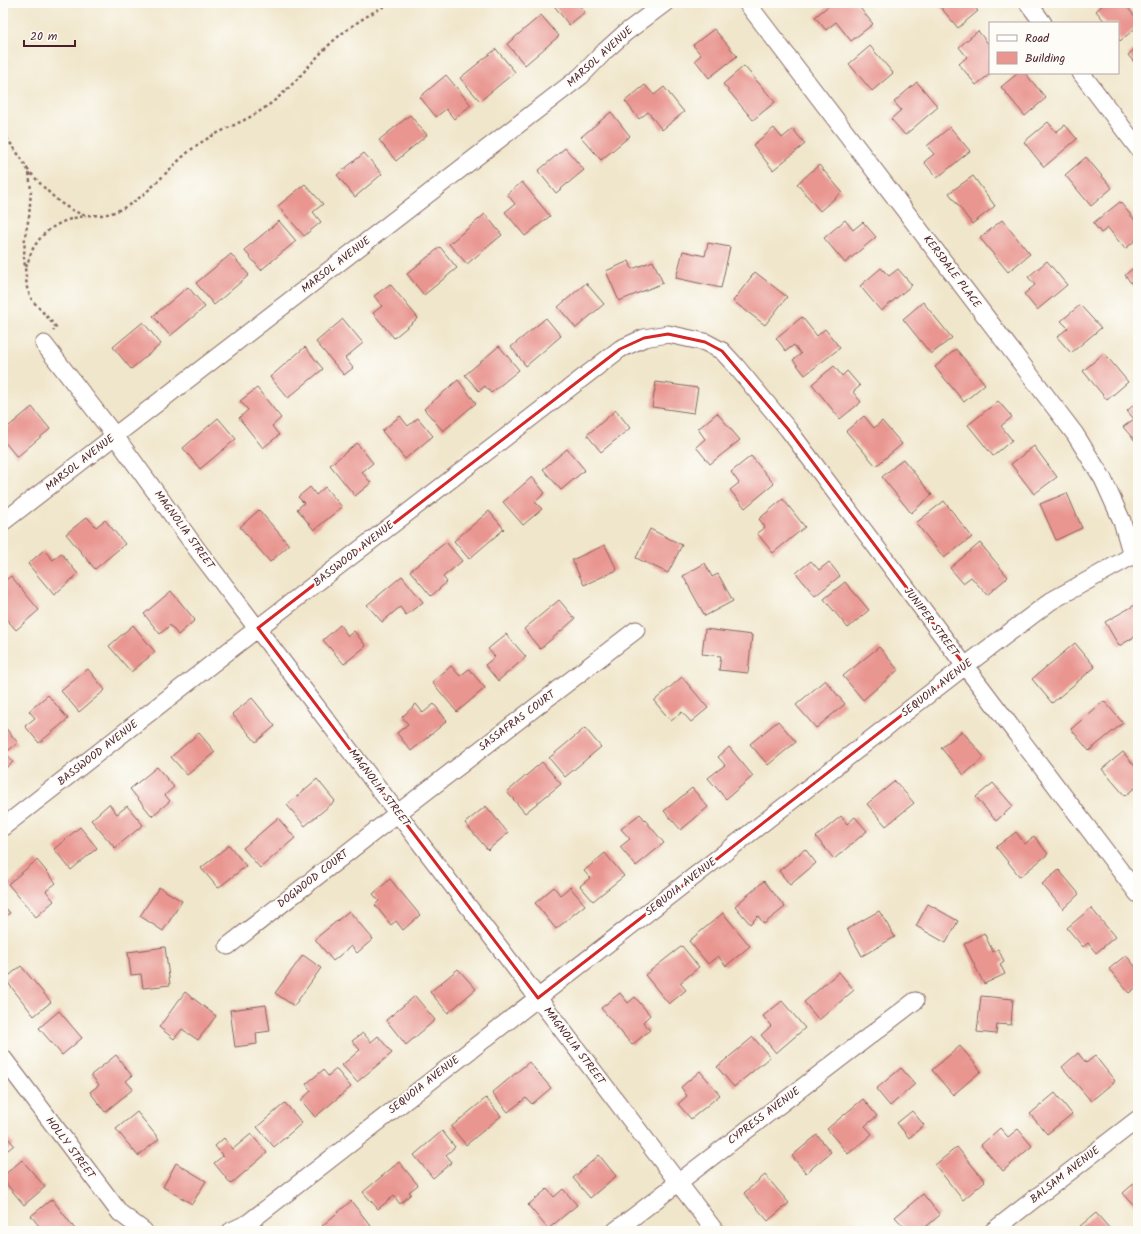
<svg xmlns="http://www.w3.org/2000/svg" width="1141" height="1234" font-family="Kalam,sans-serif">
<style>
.building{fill:#e99590}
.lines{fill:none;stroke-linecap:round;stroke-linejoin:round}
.minor-casing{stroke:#846563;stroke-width:19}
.path{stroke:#846563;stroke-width:2.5;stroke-dasharray:3 3;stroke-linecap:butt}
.minor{stroke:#fff;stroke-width:17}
.marked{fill:none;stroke:#d62828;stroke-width:3;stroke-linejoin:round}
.labels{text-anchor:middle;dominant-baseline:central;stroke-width:4;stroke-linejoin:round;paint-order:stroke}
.street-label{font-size:11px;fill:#4a1f2b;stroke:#fdfcf7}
</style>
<rect width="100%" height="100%" fill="#fdfcf7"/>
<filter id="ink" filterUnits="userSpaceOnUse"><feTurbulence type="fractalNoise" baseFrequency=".025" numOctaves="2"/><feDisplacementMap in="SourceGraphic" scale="8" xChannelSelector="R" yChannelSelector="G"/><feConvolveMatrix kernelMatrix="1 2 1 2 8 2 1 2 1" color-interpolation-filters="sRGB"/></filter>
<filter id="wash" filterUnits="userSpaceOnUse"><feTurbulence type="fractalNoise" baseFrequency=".012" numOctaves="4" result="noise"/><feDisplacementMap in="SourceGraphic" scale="16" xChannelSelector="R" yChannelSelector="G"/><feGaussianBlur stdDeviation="0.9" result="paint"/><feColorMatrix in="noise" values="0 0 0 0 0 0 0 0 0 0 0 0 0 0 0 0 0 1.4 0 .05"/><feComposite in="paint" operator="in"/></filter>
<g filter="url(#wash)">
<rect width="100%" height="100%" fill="#f0e6cb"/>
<g id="blocks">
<path class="building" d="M552,3H577L585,12L569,25Z
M832,3H856L873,24L851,41L836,22L826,30L815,17Z
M937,3H971L978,11L958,28Z
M1105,3H1124L1138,20V26L1120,41L1118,38V23H1106L1096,11Z
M541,15L559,36L525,65L507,44Z
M714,29L737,56L709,78L695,60L701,55L693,45Z
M978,31L990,46V74L976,85L959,64L967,57L959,47Z
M870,46L893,73L872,91L849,64Z
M1138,46V67L1128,55Z
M496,49L515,72L480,101L460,78Z
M744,66L775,102L753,120L723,84Z
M1018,73H1025L1046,98L1025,116L1001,87Z
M446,75L471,105L454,119L446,109L436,117L420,97Z
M917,82L938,107L905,135L891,119L901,110L894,102Z
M645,85L654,95L664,87L684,112L662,130L648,112L639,119L625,101Z
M611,112L630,136L601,160L581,137Z
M410,115L427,135L396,161L379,140Z
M1048,122L1056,132L1065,125L1077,139L1044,167L1024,142Z
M950,127L970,151L937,178L924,162L934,154L927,146Z
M774,128L782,138L793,129L805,144L773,170L753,145Z
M565,148L584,170L556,193L538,171Z
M364,153L382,174L355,197L337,175Z
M1086,157L1112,188L1091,206L1065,175Z
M819,165L842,192L820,211L797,184Z
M973,176L995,206L972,224L949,193Z
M522,182L550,216L525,236L505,212L515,204L507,194Z
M305,184L323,204L313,212L321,222L304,236L278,206Z
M1120,202L1138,224V238L1125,249L1108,228L1101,233L1093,223Z
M485,214L502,235L467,264L449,244Z
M845,220L853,230L863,222L876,237L845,263L824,238Z
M1002,220L1030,254L1008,272L980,238Z
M279,221L296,241L261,270L244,250Z
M708,243L730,247L721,288L676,278L683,251L705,256Z
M440,247L457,268L424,295L407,274Z
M231,254L249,275L214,305L196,283Z
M629,261L632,269L653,261L663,283L619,301L606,271Z
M1047,261L1067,285L1037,310L1024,294L1035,285L1028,277Z
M1138,264V292L1125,275Z
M881,268L889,276L898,269L912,285L881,311L860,286Z
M755,272L787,297L765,325L733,301Z
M586,283L604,304L576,328L558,307Z
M390,284L418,318L394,338L373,313L382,306L374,296Z
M188,287L205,307L170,336L153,316Z
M923,302L952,338L931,354L903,319Z
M1080,305L1101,328L1071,353L1057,337L1068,328L1061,321Z
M802,317L817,336L825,329L840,348L805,375L793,360L801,354L794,345L786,351L776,338Z
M546,318L561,336L526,366L511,347Z
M343,319L363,343L345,358L353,368L344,375L316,342Z
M143,322L161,344L131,369L113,347Z
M499,346L519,370L491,393L485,386L479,391L465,375Z
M305,347L323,369L288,398L270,377Z
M956,349L985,384L964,402L935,367Z
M1104,353L1128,382L1107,400L1083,371Z
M834,366L842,376L847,371L860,386L853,392L861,402L840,419L812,384Z
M458,380L476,403L443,431L424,409Z
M656,382L698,388L694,413L652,407Z
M257,388L281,418L272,426L279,435L263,448L239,418L248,410L240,401Z
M998,401L1012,417L1001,426L1012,440L993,456L968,425Z
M1138,401V442L1137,443L1123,427L1134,419L1127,411Z
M32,407L50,429L17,457L3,440V431Z
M616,410L630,428L601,452L587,435Z
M717,413L740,440L710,464L696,447L705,439L698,429Z
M400,416L408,426L418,418L433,436L405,459L382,431Z
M864,416L874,428L882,421L902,444L876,466L846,431Z
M218,418L236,439L200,469L183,448Z
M357,443L373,463L362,472L371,483L355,496L330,465Z
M1034,446L1057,477L1034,494L1011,464Z
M567,449L585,470L561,490L543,469Z
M751,456L774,484L745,508L730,490L739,483L731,472Z
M903,459L932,495L911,513L882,477Z
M532,477L545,493L535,502L542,509L523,525L503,502Z
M310,487L316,495L325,487L342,507L314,530L297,509L304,503L298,497Z
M1067,493L1082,528L1056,540L1040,504Z
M783,499L805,527L773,553L757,533L765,527L759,519Z
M944,501L972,537L944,558L916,523Z
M259,510L289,545L270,562L240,527Z
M489,511L504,529L469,559L454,541Z
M87,517L96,527L105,520L125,544L95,569L66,534Z
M650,529L682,545L668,573L636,558Z
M446,542L462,561L443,577L447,582L431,596L410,571Z
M980,543L1008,577L987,595L971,577L963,583L950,568Z
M605,545L617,570L584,585L572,560Z
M44,550L53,560L61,553L78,574L54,595L28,564Z
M811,561L819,570L829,562L840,576L815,596L796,573Z
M705,563L712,577L718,574L733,601L705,616L683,576Z
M11,576L39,610L16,630L3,615V598L4,597L3,595V582Z
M402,576L423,602L406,615L400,607L382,622L367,605Z
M845,582L869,610L848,628L824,599Z
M171,591L195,620L178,635L170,625L160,634L144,614Z
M559,600L575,619L540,649L524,629Z
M1135,605L1138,610V635L1119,646L1105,622Z
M133,625L155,652L131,672L109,646Z
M340,625L348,636L354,631L366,646L344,664L323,640Z
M705,629L752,635L748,673L719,670L721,656L702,654Z
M506,634L526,657L498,681L485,665L495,657L488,649Z
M1075,643L1095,667L1052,703L1032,679Z
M879,647L898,670L863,700L843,676Z
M451,666L460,676L469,669L485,688L457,712L432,682Z
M88,669L105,690L79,712L61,691Z
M682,677L708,708L691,722L682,712L671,721L654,701Z
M825,680L845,704L816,728L796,705Z
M48,695L68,719L39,743L25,726L35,718L29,711Z
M252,698L275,726L256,742L232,714Z
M1104,701L1123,723L1089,751L1071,729Z
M416,704L423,713L434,704L447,721L411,751L397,733L408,724L402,717Z
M778,721L796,742L768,765L750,744Z
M3,725L18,743L5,753L13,762L3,770Z
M585,728L601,747L565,777L549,758Z
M962,731L984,757L964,775L941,748Z
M199,733L215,752L187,775L171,757Z
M729,747L753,776L726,799L708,778L725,765L718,757Z
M1123,752L1138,770V785L1125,796L1102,769Z
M542,762L561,784L525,813L507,792Z
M157,767L174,787L165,795L170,801L152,816L130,789Z
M317,779L335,801L305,826L287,805Z
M895,781L914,803L886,826L867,804Z
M993,783L1013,806L996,821L976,797Z
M692,788L708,807L681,830L664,811Z
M109,804L117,814L127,806L143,825L115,848L91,820Z
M486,806L508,833L488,850L465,823Z
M640,814L664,843L636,866L620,847L630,839L621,829Z
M841,816L847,824L855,817L867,831L834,859L816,837Z
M278,818L295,838L260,868L243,848Z
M80,827L97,848L71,870L54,849Z
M1016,832L1025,844L1034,836L1048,854L1020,877L996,847Z
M229,845L246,866L218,888L201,868Z
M805,849L816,863L790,885L779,871Z
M605,853L624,876L593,901L580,886L590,878L584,871Z
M37,860L56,883L46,891L54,901L36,917L8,884Z
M1059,870L1079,894L1063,909L1042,884Z
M390,879L420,915L403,930L396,921L391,925L375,905L379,901L373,894Z
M764,881L785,907L764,924L758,916L750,924L735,906Z
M159,887L182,901L163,931L140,916Z
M554,887L560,895L570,887L585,905L556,929L535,903Z
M928,904L958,921L946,943L916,926Z
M3,905L10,913L3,918Z
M1091,908L1115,937L1096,953L1088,943L1083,947L1067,928Z
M349,911L373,939L357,953L351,946L333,961L315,939Z
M879,911L895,937L862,956L847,929Z
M723,913L750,946L726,966L718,956L708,964L689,941Z
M984,933L993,952L998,949L1004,961L1000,964L1005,974L984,984L964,944Z
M682,946L699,967L680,983L686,990L669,1004L645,975Z
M165,947L170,985L143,988L141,974L131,975L128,952Z
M303,955L321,968L294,1006L275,993Z
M1126,955L1138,970V986L1129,993L1109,969Z
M21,966L51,1002L34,1016L5,979Z
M458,969L476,989L448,1013L430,992Z
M839,972L854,990L819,1020L804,1002Z
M185,992L216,1016L198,1040L182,1029L174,1039L159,1027Z
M620,993L628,1003L635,997L650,1015L643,1022L650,1030L632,1045L601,1008Z
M415,996L435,1020L406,1045L386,1020Z
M981,996L1013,999L1011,1025L997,1024L996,1034L977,1032Z
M782,1001L805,1028L776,1053L761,1035L771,1026L763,1016Z
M266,1005L270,1031L256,1033L257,1044L235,1047L230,1010Z
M59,1011L82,1038L62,1055L39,1028Z
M363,1033L371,1042L378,1036L392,1053L357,1082L342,1065L360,1050L352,1041Z
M753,1037L770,1057L734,1087L717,1067Z
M960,1046L981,1071L953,1095L932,1070Z
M1078,1053L1086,1063L1095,1056L1115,1081L1091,1101L1062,1067Z
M116,1055L132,1076L126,1081L133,1089L105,1112L90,1092L99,1085L91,1075Z
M529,1062L551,1088L532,1104L526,1098L508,1112L492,1093Z
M901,1068L915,1084L890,1106L876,1089Z
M336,1069L351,1087L315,1117L301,1100L311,1091L306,1084L323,1070L328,1076Z
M700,1071L720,1095L691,1119L678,1104L687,1096L681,1087Z
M1055,1093L1072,1114L1047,1134L1030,1114Z
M486,1098L501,1116L466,1145L451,1127Z
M863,1099L877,1116L865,1126L872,1134L848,1154L827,1129Z
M285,1103L302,1123L274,1147L257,1127Z
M912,1111L924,1125L909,1138L897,1123Z
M137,1112L159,1139L138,1156L116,1129Z
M1000,1128L1008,1137L1018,1129L1032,1146L1003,1171L981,1145Z
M442,1131L455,1147L446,1155L452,1162L433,1178L414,1155Z
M3,1132L14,1145L3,1154Z
M251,1134L267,1153L231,1184L214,1163L223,1156L215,1146L224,1138L233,1149Z
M817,1135L831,1152L806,1173L792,1156Z
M957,1147L985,1181L963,1200L935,1165Z
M599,1155L616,1176L590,1198L573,1178Z
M22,1160L45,1187L24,1205L3,1180V1176Z
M399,1162L418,1185L409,1192L411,1194L400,1204L394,1196L378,1209L363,1192Z
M176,1163L206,1181L192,1204L163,1187Z
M765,1175L789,1203L768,1221L744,1193Z
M1138,1180V1210L1123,1193Z
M547,1189L554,1197L563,1189L577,1205L548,1229L528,1205Z
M923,1194L940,1215L921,1231H908L895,1217Z
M52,1199L75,1229L72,1231H33L39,1226L31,1216Z
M351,1201L371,1226L365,1231H326L322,1226Z
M1096,1213L1111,1230L1110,1231H1074Z"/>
</g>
</g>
<g filter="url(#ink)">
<use href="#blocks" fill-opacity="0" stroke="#846563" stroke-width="1"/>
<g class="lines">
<g class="minor-casing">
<path id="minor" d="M747,3L1075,434L1103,479L1122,521L1132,556
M1028,3L1043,23
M1081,73L1138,148
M44,344L115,436L196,548L715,1231
M3,522L581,76L605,51L625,33L665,3
M3,827L258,628L620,349L644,338L668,334L705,342L722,351L735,365L788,429L965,666L1138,894
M228,946L398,813L636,630
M3,1058L120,1213L144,1231
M231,1231L248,1223L965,666L1051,601L1132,556L1138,554
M615,1231L915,1001
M993,1231L1138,1119"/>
</g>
<path class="path" d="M3,133L21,158L29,172L31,191L29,217L25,236L24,257L27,288L32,300L56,327L53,331
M27,169C42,185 64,213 88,215C133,220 161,173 192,149C216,130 246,123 270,104C294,86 309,64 330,44C348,27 368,15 390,3
M26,267C29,261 30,253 34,247C45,228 65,218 86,216"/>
<use href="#minor" class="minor"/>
</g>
</g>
<path class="marked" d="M668,334L705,342L722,351L788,429L965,666L538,998L258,628L620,349L644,338Z"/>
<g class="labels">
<g class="street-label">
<text transform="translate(600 57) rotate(-42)">MARSOL AVENUE</text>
<text transform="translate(336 265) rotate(-38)">MARSOL AVENUE</text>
<text transform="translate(952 272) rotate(53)">KERSDALE PLACE</text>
<text transform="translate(80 463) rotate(-38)">MARSOL AVENUE</text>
<text transform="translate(184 530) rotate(54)">MAGNOLIA STREET</text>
<text transform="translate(354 554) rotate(-38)">BASSWOOD AVENUE</text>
<text transform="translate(931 622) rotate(53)">JUNIPER STREET</text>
<text transform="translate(937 688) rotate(-38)">SEQUOIA AVENUE</text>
<text transform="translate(517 721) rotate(-37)">SASSAFRAS COURT</text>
<text transform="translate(98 753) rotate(-38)">BASSWOOD AVENUE</text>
<text transform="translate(379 788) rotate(53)">MAGNOLIA STREET</text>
<text transform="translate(313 879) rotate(-38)">DOGWOOD COURT</text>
<text transform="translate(681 887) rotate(-38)">SEQUOIA AVENUE</text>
<text transform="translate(574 1046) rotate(53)">MAGNOLIA STREET</text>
<text transform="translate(424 1085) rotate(-38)">SEQUOIA AVENUE</text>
<text transform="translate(764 1116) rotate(-37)">CYPRESS AVENUE</text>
<text transform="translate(70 1148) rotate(53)">HOLLY STREET</text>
<text transform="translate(1065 1175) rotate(-38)">BALSAM AVENUE</text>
</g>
</g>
<rect width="1141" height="1234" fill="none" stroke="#fdfcf7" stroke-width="16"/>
<rect x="989" y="22" width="130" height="52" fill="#fdfcf7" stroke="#b5a4a5"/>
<rect x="997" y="35" width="20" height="6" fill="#ffffff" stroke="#b5a4a5"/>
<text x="1025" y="42" font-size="12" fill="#4a1f2b">Road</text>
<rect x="997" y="52" width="20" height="12" fill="#e99590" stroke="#b5a4a5"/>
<text x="1025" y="62" font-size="12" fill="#4a1f2b">Building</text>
<path d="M24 40v6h51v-6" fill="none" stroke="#4a1f2b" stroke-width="2"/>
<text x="30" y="40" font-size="12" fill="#4a1f2b" stroke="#fdfcf7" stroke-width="3" paint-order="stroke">20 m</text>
</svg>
